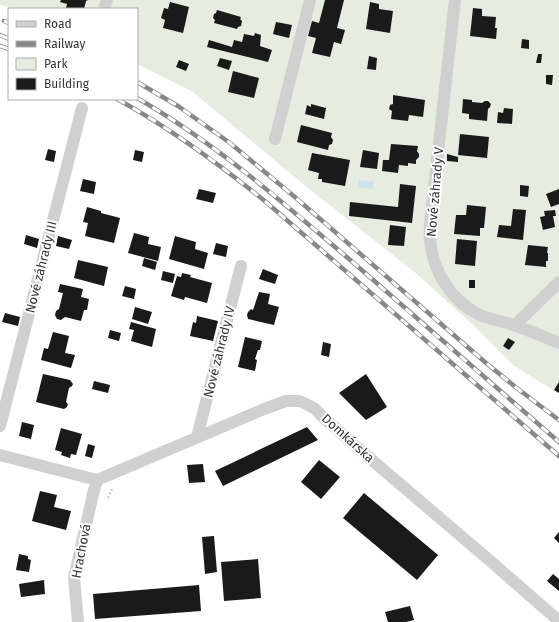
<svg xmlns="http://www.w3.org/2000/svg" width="559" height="622" font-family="'Fira Sans',sans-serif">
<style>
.green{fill:#e6ecdf}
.water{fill:#cfe2ee}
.building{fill:#1a1a1a}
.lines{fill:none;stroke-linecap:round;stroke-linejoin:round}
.path{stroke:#cdcdcd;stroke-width:2.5;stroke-dasharray:2 2;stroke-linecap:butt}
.minor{stroke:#d0d0d0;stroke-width:12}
.rail-casing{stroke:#888;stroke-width:4.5}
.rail{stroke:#fff;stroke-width:3;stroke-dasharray:9;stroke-linecap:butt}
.labels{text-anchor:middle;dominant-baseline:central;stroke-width:4;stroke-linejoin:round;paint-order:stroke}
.street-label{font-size:13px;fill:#333;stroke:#fff}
</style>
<rect width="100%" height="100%" fill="#fff"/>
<path class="green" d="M0,0H559V394L513,365L473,325L417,274L303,184L193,92L137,64V9H16L0,5Z"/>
<path class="water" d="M359,180L374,182L373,189L358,187Z"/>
<path class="building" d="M61,0H88L86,1L84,9H70L66,8L67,4L60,2Z
M325,0H344L337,28L345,30L341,44L334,42L330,57L312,53L316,38L308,36L312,21L319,23Z
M170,2L189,7L183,33L163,28L165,20L161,18L164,8L168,9Z
M370,2L379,4V9L393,11L390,33L366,29Z
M473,8L482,9V16L496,17L495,28H497L496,39L470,36Z
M217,10L241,17L240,19L242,21L241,26L238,27L237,29L214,23L215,20L213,18L214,14L216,13Z
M276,22L292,25L289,38L273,34Z
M255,33L261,35L260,46L272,50L268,62L207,47L209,40L232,47L234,40L242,42L244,34L254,36Z
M522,39L529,40V49L521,48Z
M538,54H542L541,63H536Z
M369,56L377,58L376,70L367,69Z
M220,58L232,61L229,70L217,66Z
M179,60L189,64L186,71L176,67Z
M233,71L259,78L254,98L228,92Z
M546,75H553L552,85L546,84Z
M393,95L425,100L423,117L409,115L408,121L391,119L392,111L389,109L390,105L393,104Z
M463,99L472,100V102L482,103L485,101H488L491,104L490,107L488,109L487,121L469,119V114L462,113Z
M311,104L326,108L324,119L305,114L307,105L311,107Z
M504,108L513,109L512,124L497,123L498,112L503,113Z
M301,125L332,133L331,137L333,140L332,144L329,145L328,150L297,142Z
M460,134L489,137L487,158L458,155Z
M391,144L418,146L417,151L419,154V157L416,160V164L408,163V166L399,165L398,173L382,171L383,160H389Z
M48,149L56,151L54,162L45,160Z
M135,150L144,152L142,162L133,160Z
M363,150L379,153L377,169L360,167Z
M312,153L350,160L345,186L322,182V179H318L319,173L308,170Z
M447,154L458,157V162L447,161Z
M83,179L96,182L94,194L80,191Z
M400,184L416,186L412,223L349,216L350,202L398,207Z
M520,185L529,186L528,197L520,196Z
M199,189L216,193L213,203L196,199Z
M559,189V204L551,207L546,194Z
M467,205L486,207L484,228H480V236L454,234L456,215H466Z
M87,207L101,211V213L120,218L114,243L85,236L88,223L83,222Z
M513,209L526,210L523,240L497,237L499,225L511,226Z
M555,210L556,216H553L555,227L543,230L540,217L545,216L544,211Z
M390,225L406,227L404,246L388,245Z
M134,233L149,237L148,244L161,247L158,261L128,253Z
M26,235L39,239L37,248L24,244Z
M58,236L72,240L69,249L56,246Z
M175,236L196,242L195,249L208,253L204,269L169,259Z
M457,239L477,241L475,266L455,264Z
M216,243L228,246L226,257L213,254Z
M528,245L548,247L547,253H548V261H546V267L525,265Z
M144,258L157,262L155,270L142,266Z
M78,260L108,267L104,286L74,278Z
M263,269L278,275L275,284L259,279Z
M163,271L175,274L173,283L161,280Z
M182,273L191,275L190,277L212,283L207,303L185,297L184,300L171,296L177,276L181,277Z
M469,280H475V288H469Z
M60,284L83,289L81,297L89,299L87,310H84L81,321L65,317L61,320L57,319L55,315L56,311L59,309L63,293L58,292Z
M125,286L136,289L134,299L122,296Z
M259,292L270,294L268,304L279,307L274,325L248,319L247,315L248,312L251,309L253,310Z
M135,307L152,312L148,324L132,319Z
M5,313L20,317L18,326L2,322Z
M197,316L218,321L213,341L190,336L193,322L196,323Z
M131,322L156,329L152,347L131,341L134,330L129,329Z
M110,330L121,333L119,341L108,338Z
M53,332L69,336L65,353L75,355L71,368L41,360L44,348L48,349Z
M245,337L262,341L260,350H258L255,359L257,360L255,371L238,367Z
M508,338L515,342L509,350L503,346Z
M323,342L331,344L329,357L321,355Z
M43,374L70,380L73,384L72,386L69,388L66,402L68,404L67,407L64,409L36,402Z
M366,374L387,407L366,420L339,393Z
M94,381L110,385L108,393L92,389Z
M559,382V393L554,390Z
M22,422L34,425L31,439L19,436Z
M307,427L318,440L223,486L215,471Z
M61,428L82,434L76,455L71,454L70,458L61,455L62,452L55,450Z
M88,444L95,446L92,458L85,456Z
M319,460L340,477L321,499L301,482Z
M203,464L205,482L189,483L187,465Z
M40,491L57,495L54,507L71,511L66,530L32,521Z
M364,493L438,555L417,580L343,518Z
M559,532V543L554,538Z
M214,536L217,572L205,574L202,537Z
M19,554L28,556V559L31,560L29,572L16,570Z
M258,559L261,598L224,601L221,562Z
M553,574L559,579V591L547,581Z
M44,580L45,594L21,597L19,584Z
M199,585L201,611L95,619L93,594Z
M410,606L414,620L406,622H388L385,612Z"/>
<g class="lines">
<path class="path" d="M108,498L113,487"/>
<path class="minor" d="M455,0L430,224C430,229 429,234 430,239C432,269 450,300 478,314C489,320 504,321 516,326C531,331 545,337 559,343
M104,9L107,0
M275,139L310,0
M515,325L559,282
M0,426L82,108
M197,437L241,266
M0,455L97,480
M97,480L264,409L286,401H300L314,408L325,419L373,461L488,559L559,621
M78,622L74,578L93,494L97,480"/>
<g class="rail-casing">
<path id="rail" d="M4,21L9,23
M0,35L9,39
M0,46L9,49
M137,82L178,106L230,143L296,198L486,363L518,389L559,420
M137,98C217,144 286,205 356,265C423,324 491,383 559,442
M117,99C170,128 219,164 266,202L559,456"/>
</g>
<use href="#rail" class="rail"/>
</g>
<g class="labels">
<g class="street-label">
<text transform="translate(435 192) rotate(-85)">Nové záhrady V</text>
<text transform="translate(41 267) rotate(-76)">Nové záhrady III</text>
<text transform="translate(219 352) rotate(-76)">Nové záhrady IV</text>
<text transform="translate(348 438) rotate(42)">Domkárska</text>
<text transform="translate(81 551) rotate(-79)">Hrachová</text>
</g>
</g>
<rect x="8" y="8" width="130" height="92" fill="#ffffff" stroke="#adadad"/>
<rect x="16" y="21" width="20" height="6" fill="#d0d0d0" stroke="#adadad"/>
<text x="44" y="28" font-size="12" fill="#333333">Road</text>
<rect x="16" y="41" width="20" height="6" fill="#888888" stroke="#adadad"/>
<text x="44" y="48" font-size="12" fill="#333333">Railway</text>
<rect x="16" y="58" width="20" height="12" fill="#e6ecdf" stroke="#adadad"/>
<text x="44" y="68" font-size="12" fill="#333333">Park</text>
<rect x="16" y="78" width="20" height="12" fill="#1a1a1a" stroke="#adadad"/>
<text x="44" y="88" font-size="12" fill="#333333">Building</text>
</svg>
